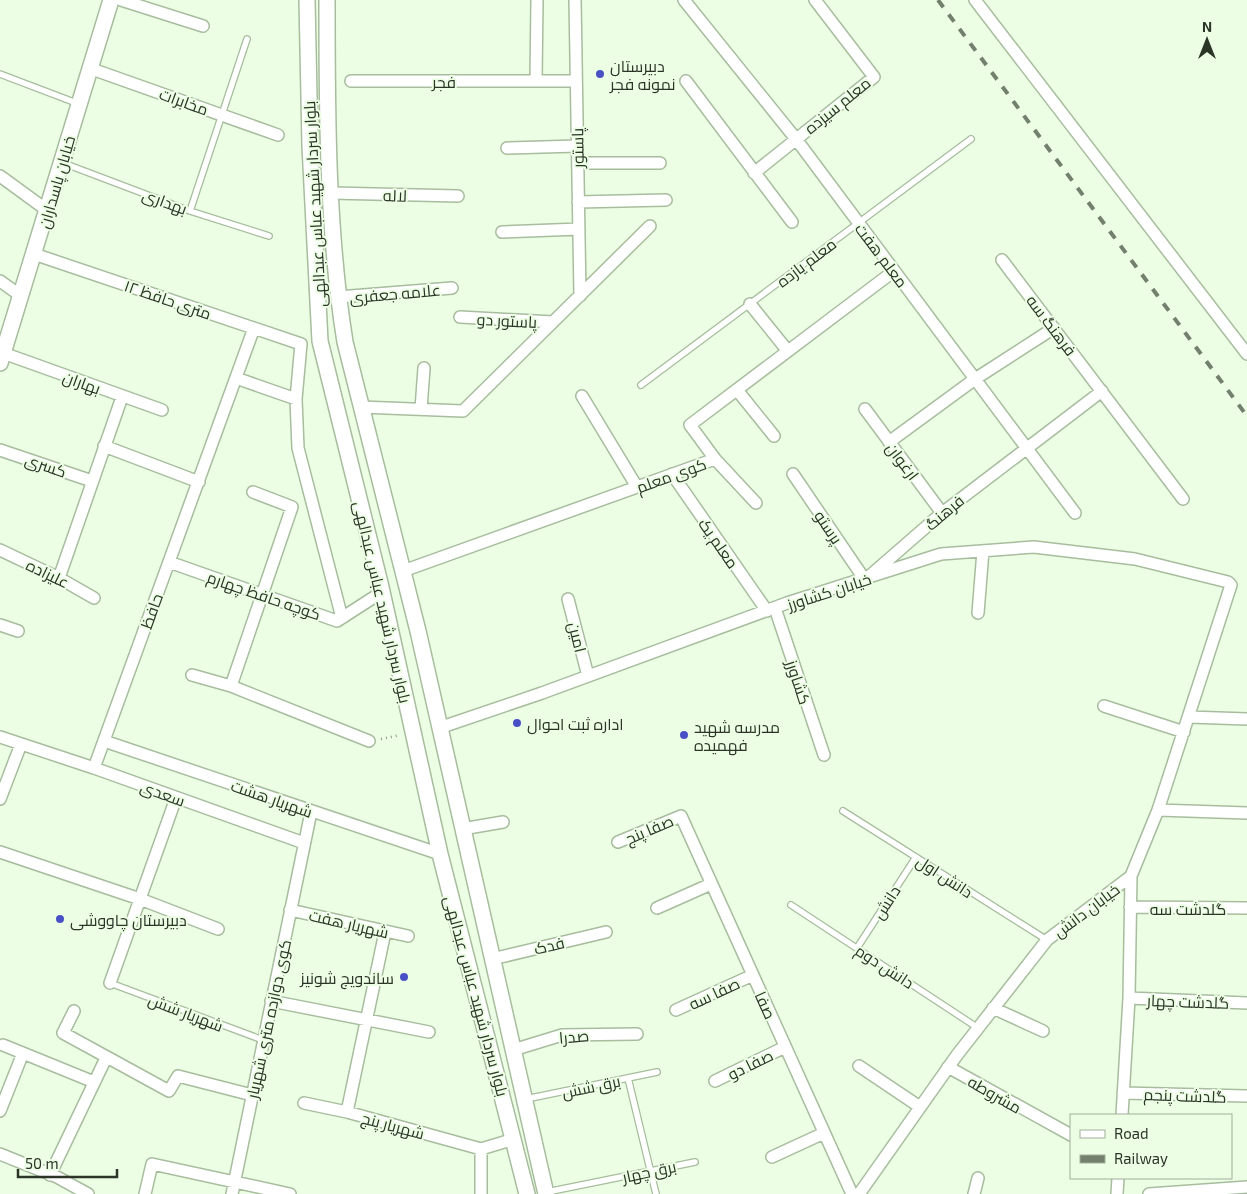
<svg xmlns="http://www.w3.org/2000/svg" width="1247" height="1194" font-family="'Exo 2',Cairo,sans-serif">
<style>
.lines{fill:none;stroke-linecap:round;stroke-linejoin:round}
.service-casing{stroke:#a7bd9e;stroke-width:8}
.minor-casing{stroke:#a7bd9e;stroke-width:14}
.tertiary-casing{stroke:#a7bd9e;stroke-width:18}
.path{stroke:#8b9986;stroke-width:2.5;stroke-dasharray:1 4;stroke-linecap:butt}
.service{stroke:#fff;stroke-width:5.5}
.minor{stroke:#fff;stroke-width:11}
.tertiary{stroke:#fff;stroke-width:15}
.rail{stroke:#73806e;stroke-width:4;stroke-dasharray:9 9;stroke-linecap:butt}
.poi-dot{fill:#4950c5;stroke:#ecffe5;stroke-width:2}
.labels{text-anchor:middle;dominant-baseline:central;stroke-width:4;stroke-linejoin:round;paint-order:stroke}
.poi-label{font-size:16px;fill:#2b3427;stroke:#ecffe5;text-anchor:start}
.street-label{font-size:16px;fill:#2b3427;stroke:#ecffe5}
</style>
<rect width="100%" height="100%" fill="#ecffe5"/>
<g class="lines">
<g class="service-casing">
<path id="service" d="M0,74L79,104
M63,163L190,211L269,236
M190,211L247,39
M641,385L971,139
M843,811L1047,940
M791,905L978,1028
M857,948L916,857
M110,983L263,1040
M628,1078L656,1194
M526,1099L657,1072
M547,1192L695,1162"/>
</g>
<g class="minor-casing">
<path id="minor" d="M121,0L203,26
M537,0L536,81H576
M575,0L580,296
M684,0L796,139L1075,513
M975,0L1247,354
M89,68L278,135
M351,81H536
M686,81L792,222
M507,148L577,146
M578,163H660
M754,173L874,77L815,0
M0,176L48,211
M332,193L458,196
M578,202L666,200
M502,232L579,229
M34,254L301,344L296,399L298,448L342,618
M1002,260L1183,499
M0,281L21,296
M338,297L452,288
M750,304L787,350
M460,317L553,322
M3,353L162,410
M236,378L296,399
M737,390L774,436
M582,396L637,487
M361,407L463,411L650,226
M421,409L424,368
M865,409L942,513
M889,442L975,379L1054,328
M104,446L199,482
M0,450L92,481
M715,459L756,503
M672,474L767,611
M793,474L865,580L942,513L1102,391
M0,550L59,578L94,598
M169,562L337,621L382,592
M403,571L715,459L690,425L894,271
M59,578L122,397
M568,599L588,676
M775,608L824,755
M978,613L983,551
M0,625L18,631
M192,675L231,686L369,741
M231,686L292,507L253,492
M1104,706L1184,732
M1189,717L1247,719
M439,728L542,693L787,603L941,554L1034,547L1135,559L1228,582L1231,585L1158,810L1131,876L1047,940L957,1055L859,1194
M0,737L94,768L304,843
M104,741L440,854
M94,768L254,328
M0,799L21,744
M1158,810L1247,813
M462,829L503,822
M618,842L681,816L852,1194
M0,852L140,899L218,929
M1130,907L1247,908
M657,908L711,884
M290,910L408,936
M492,959L606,932
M110,983L176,798
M1129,998L1247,1003
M271,1001L429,1032
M993,1008L1043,1031
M676,1010L753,975
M74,1011L63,1033L169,1091L178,1076L252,1095
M3,1045L94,1082
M513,1050L562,1035L637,1034
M859,1066L920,1107
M948,1067L1071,1135
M715,1081L785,1047
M1123,1093L1247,1096
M304,1103L347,1112L481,1149
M0,1111L23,1053
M347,1112L385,932
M1122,1115L1129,998L1131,876
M0,1154L57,1177L88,1194
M772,1157L824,1133
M50,1175L106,1058
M145,1194L152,1164L290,1194
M232,1194L311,812
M481,1194V1149L514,1139
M974,1194L978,1178
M1117,1194L1118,1178
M1149,1194L1247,1187"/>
</g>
<g class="tertiary-casing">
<path id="tertiary" d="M307,0L310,146L320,341L381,587L440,854L527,1194
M327,0C327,113 327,230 345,342L418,631L546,1194
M0,363L111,0"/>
</g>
<path class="path" d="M381,739L400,735"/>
<use href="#service" class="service"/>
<use href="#minor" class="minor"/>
<use href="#tertiary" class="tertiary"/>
<path class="rail" d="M938,0L1247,416"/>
</g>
<g class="poi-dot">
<circle cx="600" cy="74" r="5"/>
<circle cx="517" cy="723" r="5"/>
<circle cx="684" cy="735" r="5"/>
<circle cx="60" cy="919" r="5"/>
<circle cx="404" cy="977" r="5"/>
</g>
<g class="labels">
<g class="poi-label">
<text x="610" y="65">دبیرستان<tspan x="610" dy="18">نمونه فجر</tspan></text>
<text x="527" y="723">اداره ثبت احوال</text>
<text x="694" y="726">مدرسه شهید<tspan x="694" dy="18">فهمیده</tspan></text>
<text x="70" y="919">دبیرستان چاووشی</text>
<text x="394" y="977" text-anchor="end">ساندویچ شونیز</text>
</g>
<g class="street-label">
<text x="444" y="81">فجر</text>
<text transform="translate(184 101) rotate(20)">مخابرات</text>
<text transform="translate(837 105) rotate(-39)">معلم سیزده</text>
<text transform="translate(577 148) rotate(-91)">پاستور</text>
<text transform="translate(56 182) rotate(-74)">خیابان پاسداران</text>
<text transform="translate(395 195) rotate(2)">لاله</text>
<text transform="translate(165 201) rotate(20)">بهداری</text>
<text transform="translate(314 204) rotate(-93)">بلوار سردار شهید عباس عبدالهی</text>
<text transform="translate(882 255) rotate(53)">معلم هفت</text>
<text transform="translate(806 262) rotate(-37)">معلم یازده</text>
<text transform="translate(395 293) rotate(-5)">علامه جعفری</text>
<text transform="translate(168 299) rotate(19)">۱۲ متری حافظ</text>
<text transform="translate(507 320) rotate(3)">پاستور دو</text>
<text transform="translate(1052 325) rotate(53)">فرهنگ سه</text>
<text transform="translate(82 382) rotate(20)">بهاران</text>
<text transform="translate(903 461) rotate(53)">ارغوان</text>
<text transform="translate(46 465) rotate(19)">کسری</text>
<text transform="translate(671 475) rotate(-20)">کوی معلم</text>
<text transform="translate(944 512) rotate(-40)">فرهنگ</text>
<text transform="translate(829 527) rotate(56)">پرستو</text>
<text transform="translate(719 543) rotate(55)">معلم یک</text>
<text transform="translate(48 573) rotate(26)">علیزاده</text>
<text transform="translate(829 591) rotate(-18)">خیابان کشاورز</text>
<text transform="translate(264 595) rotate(19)">کوچه حافظ چهارم</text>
<text transform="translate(383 602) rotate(77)">بلوار سردار شهید عباس عبدالهی</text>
<text transform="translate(151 611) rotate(-70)">حافظ</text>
<text transform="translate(578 637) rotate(76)">امین</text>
<text transform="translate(799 682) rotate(72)">کشاورز</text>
<text transform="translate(163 793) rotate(20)">سعدی</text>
<text transform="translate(272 798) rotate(19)">شهریار هشت</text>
<text transform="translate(649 829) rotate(-23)">صفا پنج</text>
<text transform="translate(945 876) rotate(33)">دانش اول</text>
<text transform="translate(886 902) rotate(-57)">دانش</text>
<text x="1188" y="908">گلدشت سه</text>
<text transform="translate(1086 910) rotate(-37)">خیابان دانش</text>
<text transform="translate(349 923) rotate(13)">شهریار هفت</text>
<text transform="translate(549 945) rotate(-13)">فدک</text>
<text transform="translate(885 966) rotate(33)">دانش دوم</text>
<text transform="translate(714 993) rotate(-25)">صفا سه</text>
<text transform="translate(477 996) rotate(75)">بلوار سردار شهید عباس عبدالهی</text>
<text transform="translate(1188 1001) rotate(2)">گلدشت چهار</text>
<text transform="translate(766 1005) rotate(66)">صفا</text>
<text transform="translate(186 1012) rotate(21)">شهریار شش</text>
<text transform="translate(268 1019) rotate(-78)">کوی دوازده متری شهریار</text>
<text transform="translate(574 1036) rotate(-5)">صدرا</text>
<text transform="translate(750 1064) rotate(-26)">صفا دو</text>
<text transform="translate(591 1086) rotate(-12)">برق شش</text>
<text transform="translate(995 1094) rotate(30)">مشروطه</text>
<text transform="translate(1185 1095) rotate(2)">گلدشت پنجم</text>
<text transform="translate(393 1125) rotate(15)">شهریار پنج</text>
<text transform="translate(649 1171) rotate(-12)">برق چهار</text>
</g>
</g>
<rect x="1070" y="1114" width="162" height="65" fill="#ecffe5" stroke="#9fae99"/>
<rect x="1080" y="1130" width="25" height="8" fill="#ffffff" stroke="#9fae99"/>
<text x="1114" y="1139" font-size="15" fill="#2b3427">Road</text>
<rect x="1080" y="1155" width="25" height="8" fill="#73806e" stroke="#9fae99"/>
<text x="1114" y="1164" font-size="15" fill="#2b3427">Railway</text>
<g transform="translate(1207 40)" stroke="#ecffe5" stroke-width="4" paint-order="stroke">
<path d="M0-4L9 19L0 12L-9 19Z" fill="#2b3427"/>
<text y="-8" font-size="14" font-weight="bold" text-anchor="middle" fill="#2b3427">N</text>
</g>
<path d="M18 1169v8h99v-8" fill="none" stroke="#2b3427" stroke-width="2.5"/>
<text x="25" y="1169" font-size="15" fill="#2b3427" stroke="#ecffe5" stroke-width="4" paint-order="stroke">50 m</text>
</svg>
